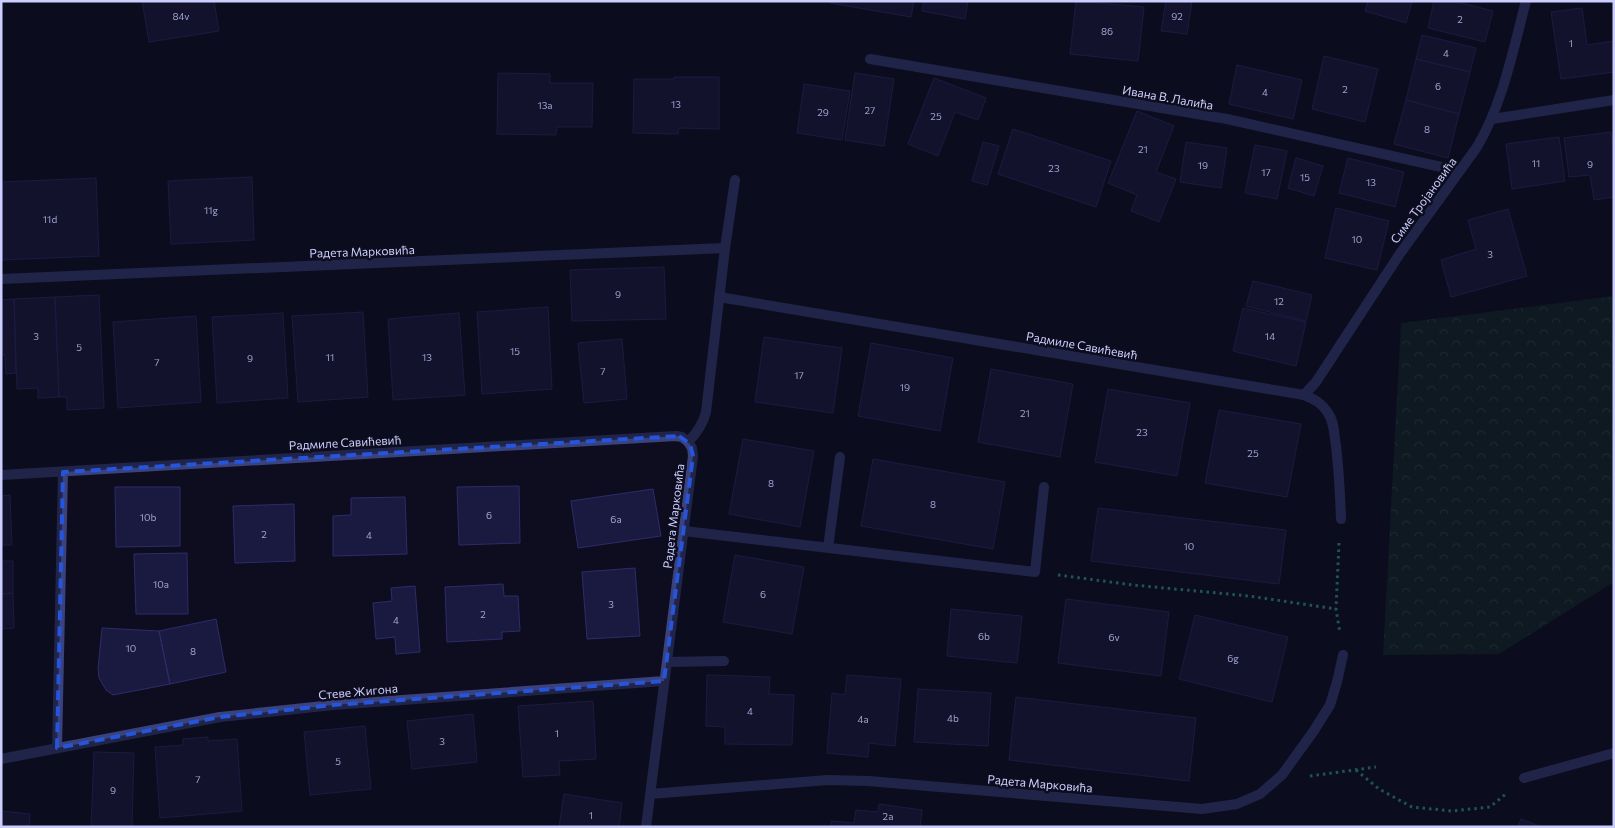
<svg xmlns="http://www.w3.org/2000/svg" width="1615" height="828" font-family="Commissioner,sans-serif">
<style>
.forest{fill:url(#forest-crowns)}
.building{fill:#1a193f;stroke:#2d2c6b}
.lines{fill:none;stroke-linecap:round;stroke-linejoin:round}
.path{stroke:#30ae90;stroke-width:3;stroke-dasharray:2.5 4;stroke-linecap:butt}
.lane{stroke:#39427d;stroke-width:10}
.street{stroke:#39427d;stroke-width:10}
.marked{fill:none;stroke:#2654da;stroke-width:4;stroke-dasharray:10 6;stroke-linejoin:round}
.labels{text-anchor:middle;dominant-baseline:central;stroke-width:5;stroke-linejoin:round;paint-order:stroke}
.number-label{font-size:10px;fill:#a0a2ce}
.street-label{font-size:12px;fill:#cccffe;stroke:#0d0d1f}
</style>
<defs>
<pattern id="forest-crowns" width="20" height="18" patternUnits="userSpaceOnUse" patternTransform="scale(1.25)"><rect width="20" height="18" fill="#102924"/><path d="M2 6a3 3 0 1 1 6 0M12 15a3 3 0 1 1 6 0" fill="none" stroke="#324745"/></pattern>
</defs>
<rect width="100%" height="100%" fill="#0d0d1f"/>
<path class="forest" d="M1614,296V582L1499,654L1383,655L1401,323Z"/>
<path class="building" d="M142,1H214L219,31L149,42Z
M831,1H914L911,17L830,3Z
M924,1H968L965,19L922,11Z
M1076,1L1144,7L1138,61L1070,54Z
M1166,1H1192L1187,34L1161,31Z
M1368,1H1412L1406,23L1365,11Z
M1434,1H1454L1493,11L1485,42L1428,28Z
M1582,8L1587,45L1614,41V72L1561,79L1551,12Z
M1422,35L1476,48L1470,72L1416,59Z
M1324,56L1378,69L1365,122L1312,109Z
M1416,59L1470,72L1459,114L1406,100Z
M1237,65L1302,80L1293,119L1229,104Z
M498,73L550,74V83H593L592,127H557L556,135L497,134Z
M855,73L894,79L884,146L845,140Z
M674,77H719V129L679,128L678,134L633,133L634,79H674Z
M934,78L986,98L978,120L955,112L938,156L908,144Z
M804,84L850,91L842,140L797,133Z
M1406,100L1459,114L1448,158L1394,144Z
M1137,111L1174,126L1156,172L1176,179L1159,222L1131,211L1137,195L1108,183Z
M1013,129L1111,161L1096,207L998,174Z
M1611,132L1614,153V197L1594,200L1590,175L1569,177L1564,138Z
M1559,137L1565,181L1512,189L1506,144Z
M983,142L999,146L987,185L972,181Z
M1186,142L1227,148L1221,188L1180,182Z
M1255,145L1287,151L1277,199L1245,193Z
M1296,158L1323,166L1314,196L1288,188Z
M1348,158L1404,172L1395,207L1339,193Z
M252,177L254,240L171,244L168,181Z
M96,178L99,256L1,260V182Z
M1336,208L1389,221L1377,270L1325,258Z
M1508,209L1527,276L1451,297L1441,260L1476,249L1468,220Z
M664,267L666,319L572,321L570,270Z
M1253,281L1312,295L1306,321L1246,306Z
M99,295L104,408L67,410V397H59L55,297Z
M55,297L59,397L38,398V388L17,389L14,299Z
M14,299L16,373L6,374L5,355H1V300Z
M548,307L552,389L482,394L477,312Z
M1243,308L1306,322L1296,366L1233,351Z
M363,312L368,397L298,402L292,316Z
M283,313L288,398L217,403L212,317Z
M459,313L465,395L393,400L388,319Z
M196,316L201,402L118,408L113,322Z
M764,337L842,348L833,413L755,402Z
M622,339L627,399L584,403L578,343Z
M871,343L953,358L940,431L858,416Z
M991,369L1073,384L1060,457L978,442Z
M1108,389L1190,403L1177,476L1095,462Z
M1219,410L1301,424L1287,497L1205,483Z
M743,439L814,451L800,527L729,514Z
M873,459L1005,482L993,549L861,526Z
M519,486L520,543L459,545L457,487Z
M115,487H180V546L116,547Z
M653,489L661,536L578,548L571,501Z
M10,495L12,545H1V496Z
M405,497L407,554L333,556V516L351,515V498Z
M294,504L295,561L235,563L233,506Z
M1098,508L1286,530L1279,584L1091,561Z
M187,553L188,614H136L134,554Z
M735,555L804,567L792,634L723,622Z
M1,561H13V593L1,594Z
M635,568L640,636L587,639L582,572Z
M503,584L504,596H518L520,631L502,632V639L447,642L445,587Z
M415,586L420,652L396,654L395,637L376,639L373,603L392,601L391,588Z
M13,593L14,628L1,629V594Z
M1066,599L1169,612L1161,676L1058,663Z
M951,609L1022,616L1017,663L947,656Z
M1195,615L1288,637L1272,702L1179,679Z
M216,619L226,672L170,684L159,631Z
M102,628L159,631L170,684L113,695L106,690L99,678L98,669Z
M707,675L770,677L769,694L794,695L792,745L725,744V727L706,726Z
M847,675L901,679L895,746L869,743L868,757L827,753L832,693L845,695Z
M918,689L991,693L988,746L914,742Z
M1016,697L1196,718L1189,781L1009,760Z
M593,701L596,759L559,761L560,775L523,777L518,706Z
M473,714L477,762L412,769L407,721Z
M365,726L371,789L310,795L304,732Z
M208,737V741L237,739L242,811L160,818L155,747L183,745V739Z
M94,752L134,753L132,827H91Z
M564,794L622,803L619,827H559Z
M879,804L922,810L920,827H831V821L854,823L856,810L878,812Z
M1,811L30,814L29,827H1Z
M1521,819L1542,827H1518Z"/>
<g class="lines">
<path class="path" d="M1339,543L1336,609L1340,633
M1058,575L1133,585L1249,596L1336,609
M1356,770L1379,789L1412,807L1452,811L1490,807L1507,793
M1310,776L1376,767"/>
<path class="lane" d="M1,279L725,248
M719,297L1304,395C1314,399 1322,403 1328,413C1333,420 1334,430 1335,439C1339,466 1340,492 1341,519
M684,531L1035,572L1044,487
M828,548L840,457
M667,662L724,661
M1524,778L1614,753"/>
<path class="street" d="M870,59L1227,119L1459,171
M1492,119L1614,100
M1304,395L1316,382L1399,255L1477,147C1503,103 1513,50 1526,1
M1,475L676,436L682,437L688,442
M57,748L63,472
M1,759L220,717L333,705L664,681
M650,794L828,780L868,781L1202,809L1237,804L1260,794L1282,775L1313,732L1330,705L1337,682L1343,655
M646,827L693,456L692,448L688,442C697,433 703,424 706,412L725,248L735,180"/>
</g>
<path d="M0 0H1615V828H0ZM679,436L690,444L693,456L664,681L333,705L220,717L57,748L63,472Z" fill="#0d0d1f" fill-opacity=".55" fill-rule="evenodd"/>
<path class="marked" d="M679,436L690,444L693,456L664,681L333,705L220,717L57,748L63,472Z"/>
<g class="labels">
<g class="number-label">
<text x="181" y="16">84v</text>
<text x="1177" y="16">92</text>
<text x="1460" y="19">2</text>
<text x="1107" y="31">86</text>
<text x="1571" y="43">1</text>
<text x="1446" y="53">4</text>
<text x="1438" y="86">6</text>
<text x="1345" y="89">2</text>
<text x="1265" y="92">4</text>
<text x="676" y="104">13</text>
<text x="545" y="105">13a</text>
<text x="870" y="110">27</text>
<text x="823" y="112">29</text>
<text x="936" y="116">25</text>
<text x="1427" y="129">8</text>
<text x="1143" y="149">21</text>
<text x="1536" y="163">11</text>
<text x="1590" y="164">9</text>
<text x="1203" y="165">19</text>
<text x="1054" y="168">23</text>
<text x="1266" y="172">17</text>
<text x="1305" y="177">15</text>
<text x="1371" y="182">13</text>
<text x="211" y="210">11g</text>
<text x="50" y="219">11d</text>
<text x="1357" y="239">10</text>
<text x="1490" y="254">3</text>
<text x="618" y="294">9</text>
<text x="1279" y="301">12</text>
<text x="36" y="336">3</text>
<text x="1270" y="336">14</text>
<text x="79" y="347">5</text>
<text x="515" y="351">15</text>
<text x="330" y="357">11</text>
<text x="427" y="357">13</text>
<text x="250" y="358">9</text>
<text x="157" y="362">7</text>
<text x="603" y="371">7</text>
<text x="799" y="375">17</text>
<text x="905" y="387">19</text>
<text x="1025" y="413">21</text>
<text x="1142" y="432">23</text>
<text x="1253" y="453">25</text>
<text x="771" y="483">8</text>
<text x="933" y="504">8</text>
<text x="489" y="515">6</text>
<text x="148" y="517">10b</text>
<text x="616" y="519">6a</text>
<text x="264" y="534">2</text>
<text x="369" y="535">4</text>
<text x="1189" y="546">10</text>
<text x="161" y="584">10a</text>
<text x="763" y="594">6</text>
<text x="611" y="604">3</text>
<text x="483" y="614">2</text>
<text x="396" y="620">4</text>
<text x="984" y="636">6b</text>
<text x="1114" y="637">6v</text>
<text x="131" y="648">10</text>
<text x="193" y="651">8</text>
<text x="1233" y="658">6g</text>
<text x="750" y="711">4</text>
<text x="953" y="718">4b</text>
<text x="863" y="719">4a</text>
<text x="557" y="733">1</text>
<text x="442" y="741">3</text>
<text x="338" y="761">5</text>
<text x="198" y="779">7</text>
<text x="113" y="790">9</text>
<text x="591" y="815">1</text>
<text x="888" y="816">2a</text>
</g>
<g class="street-label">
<text transform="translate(1168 97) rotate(10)">Ивана В. Лалића</text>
<text transform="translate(1423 200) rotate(-54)">Симе Тројановића</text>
<text transform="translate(362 251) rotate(-2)">Радета Марковића</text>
<text transform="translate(1082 345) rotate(10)">Радмиле Савићевић</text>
<text transform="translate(345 442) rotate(-3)">Радмиле Савићевић</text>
<text transform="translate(673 516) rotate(-83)">Радета Марковића</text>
<text transform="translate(358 691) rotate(-5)">Стеве Жигона</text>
<text transform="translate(1040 783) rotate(5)">Радета Марковића</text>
</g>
</g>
<rect width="1615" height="828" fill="none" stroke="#cccffe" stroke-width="5"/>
</svg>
